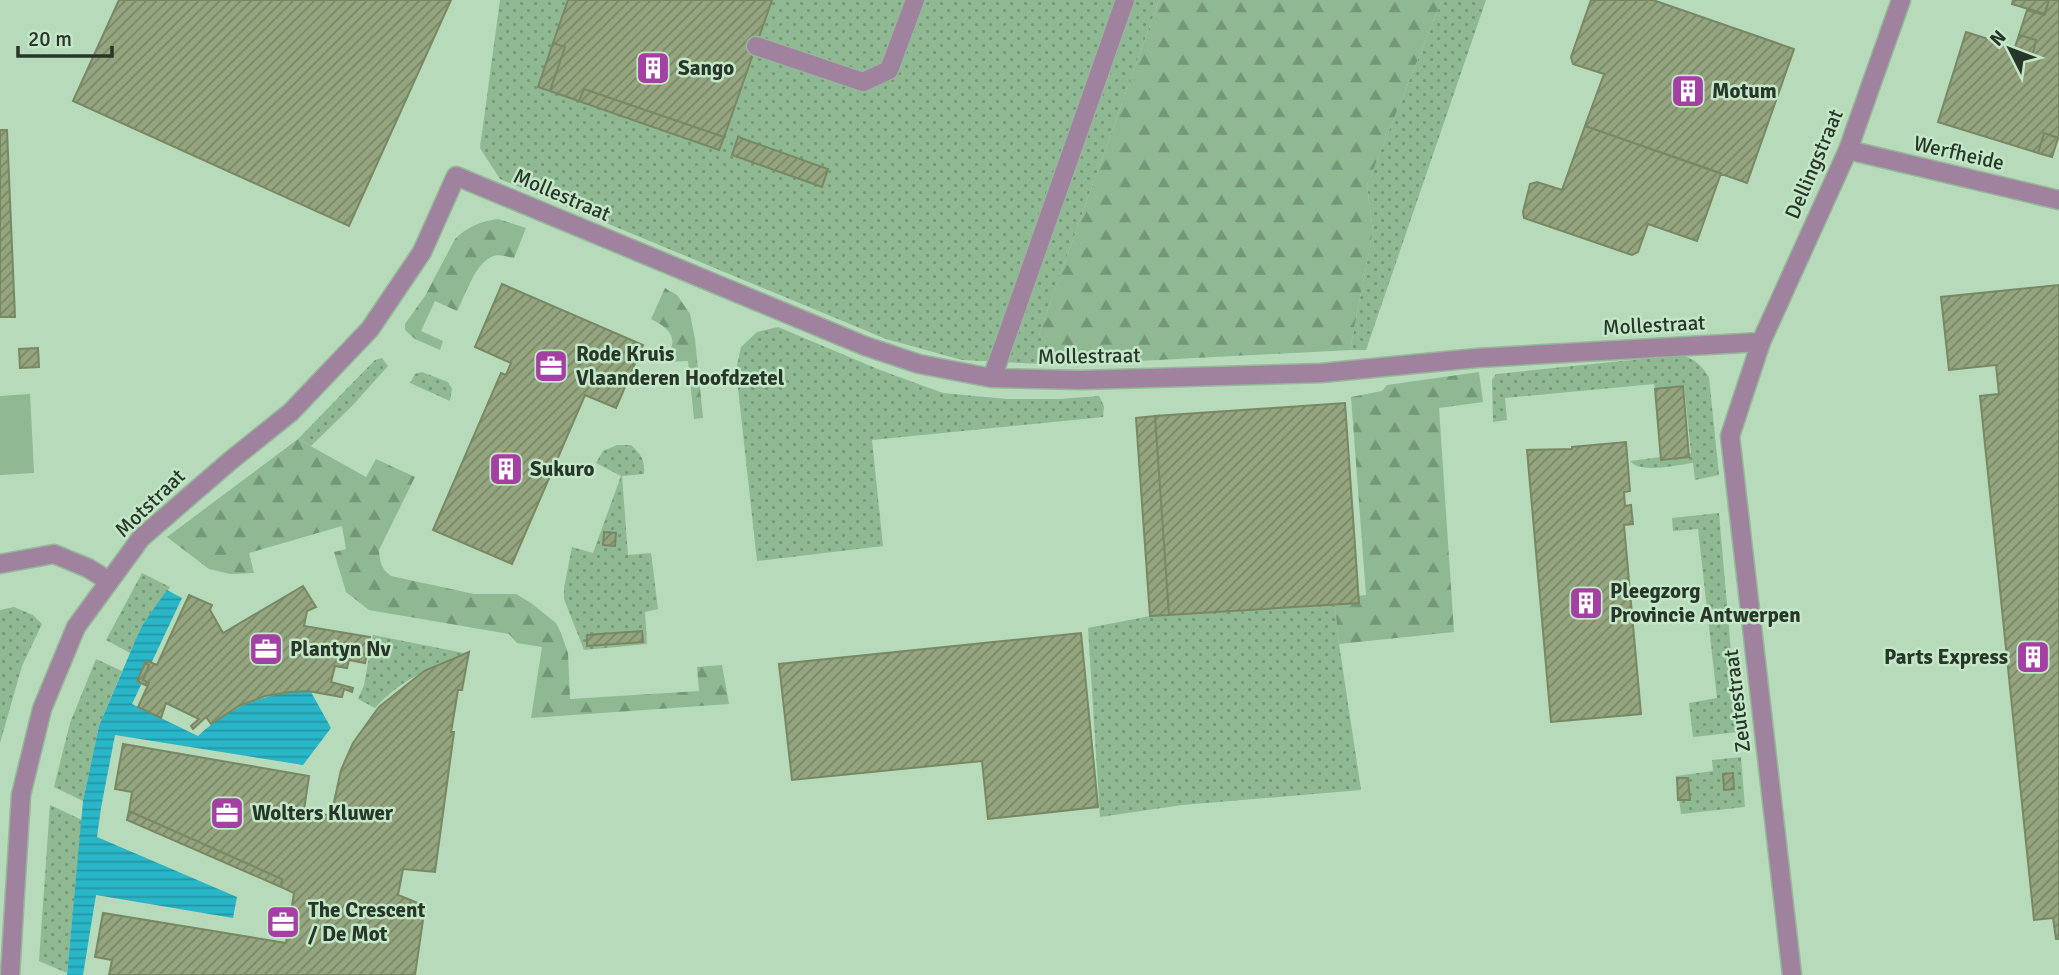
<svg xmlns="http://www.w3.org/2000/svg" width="2059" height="975" font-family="Signika,sans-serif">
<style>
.grass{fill:url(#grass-dots)}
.forest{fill:url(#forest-firs)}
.green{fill:#8eb992}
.water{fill:url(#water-rules)}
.building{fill:url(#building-hatch);stroke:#788863;stroke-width:2}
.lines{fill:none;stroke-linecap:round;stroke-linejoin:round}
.minor-casing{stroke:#97b69a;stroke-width:21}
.minor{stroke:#9f839e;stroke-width:18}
.labels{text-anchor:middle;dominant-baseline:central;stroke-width:5;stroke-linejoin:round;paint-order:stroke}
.poi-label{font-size:21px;font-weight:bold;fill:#283629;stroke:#c3e7c7;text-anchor:start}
.street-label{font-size:21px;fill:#283629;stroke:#c3e7c7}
</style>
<defs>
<pattern id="grass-dots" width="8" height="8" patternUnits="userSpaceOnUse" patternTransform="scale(1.75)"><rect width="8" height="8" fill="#8eb992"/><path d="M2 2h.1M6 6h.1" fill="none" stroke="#749777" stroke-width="1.8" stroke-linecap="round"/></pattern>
<pattern id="forest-firs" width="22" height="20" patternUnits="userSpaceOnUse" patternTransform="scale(1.75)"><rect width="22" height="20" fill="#8eb992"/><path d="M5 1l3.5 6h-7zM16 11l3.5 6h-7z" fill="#749777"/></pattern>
<pattern id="water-rules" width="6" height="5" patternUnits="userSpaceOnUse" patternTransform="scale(1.75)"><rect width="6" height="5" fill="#29b6c8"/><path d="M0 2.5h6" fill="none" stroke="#2395a2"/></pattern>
<pattern id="building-hatch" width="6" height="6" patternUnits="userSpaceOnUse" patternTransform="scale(1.75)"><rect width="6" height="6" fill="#94a57f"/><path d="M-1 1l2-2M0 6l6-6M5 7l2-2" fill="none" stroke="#798768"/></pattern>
</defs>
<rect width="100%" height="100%" fill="#b6daba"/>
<path class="grass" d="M500,0H1159L1039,334L1062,365L962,360L886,339L500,179L480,148Z
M1442,0H1486L1366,350H1350L1373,231L1367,185Z
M778,327L880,370L943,393L1007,399H1060L1099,396L1104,406L1103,417L872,440L883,546L757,561L736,370L741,347L757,332Z
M1681,355C1695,359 1701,365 1709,377L1719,475L1695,480L1693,463C1676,465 1640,474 1630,461L1691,453L1684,385L1655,389L1654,384L1505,398L1507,420L1493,422L1492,380L1496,374Z
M382,358L388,366L352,406L311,446L298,439L375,360Z
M422,372L448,382L452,389L450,401L410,383L415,374Z
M617,445H631C641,454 645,460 644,474L622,476L628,555L651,553L658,609L645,612L647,644L584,650L564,599V588L572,547L593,553L621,476L596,463L603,451Z
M1719,513L1738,732L1693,737L1689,703L1717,698L1698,529L1673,531L1672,518Z
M142,573L170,587L143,624L130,653L106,640Z
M1334,599L1339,644L1361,790L1182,805L1100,817L1088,628L1150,616Z
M14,607L33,615L42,624L22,666L0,743V610Z
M373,635L464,653C432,666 398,682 375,708L358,699L364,685Z
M96,659L122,671L99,726L83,801L54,787L70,723Z
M1741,757L1745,807L1681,814L1676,776L1713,771L1712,760Z
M50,805L82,820L67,973L39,961Z"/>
<path class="forest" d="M1159,0H1442L1367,185L1373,231L1350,350L1062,365L1039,334Z
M498,219L526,228L514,258C507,257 498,253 491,257C474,266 466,294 457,311L435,301L421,331L443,341L440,350L415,339L405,330V324L425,296L455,239C467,227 481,221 498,219Z
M665,288L677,295L690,314L695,339L703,418L694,419L688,361L666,362C667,356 671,350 672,345C675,332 661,324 651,319Z
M1479,372L1483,402L1439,408L1454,632L1339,644L1334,599L1366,595L1351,397L1382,391L1387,385Z
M298,439L366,477L376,459L415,477L379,550C380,562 381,569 391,576L474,594H516L531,603L556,623L561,633L568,653L570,699L699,691L697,667L722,665L729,704L531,718L542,647L517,643L509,634L369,610L346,592L334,552L346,549L342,526L249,553L254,573L230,574L209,569L167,537Z"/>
<path class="green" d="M30,394L34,473L0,475V396Z"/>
<path class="water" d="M167,590L182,598L132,704L198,736C230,706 265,693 308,691L311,692L331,728L303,765L115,735L101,808L97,837L237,897L233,918L96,895L83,975H67L83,801L99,726L136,639L143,624Z"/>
<path class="building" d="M119,0H451L349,226L73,101Z
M568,0H772L724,137L584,89L579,101L550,91L565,47L553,43Z
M1591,0H1653L1794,49L1747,183L1585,126L1604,74L1573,64L1571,57Z
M2013,0H2049L2045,14L2012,4Z
M2049,0H2059V138L2044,133L2038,153L1938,122L1966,32L2033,53L2036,40L2019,35L2027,10L2044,15Z
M2019,35L2036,40L2033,53L2015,47Z
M553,43L565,47L550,91L579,101L584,89L724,137L719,150L538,87Z
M1585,126L1721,173L1697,241L1648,224L1638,252L1632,255L1524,218L1523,212L1530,184L1537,182L1562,190Z
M0,130H7L15,317H0Z
M2044,133L2058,138L2052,157L2038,153Z
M738,137L828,169L822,187L732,155Z
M502,284L643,345L616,408L585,395L512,564L433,530L501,373L506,375L511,363L475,347Z
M2059,285V939H2056L2053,918L2034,920L1980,396L1999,394L1996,365L1949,370L1941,297Z
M38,348L39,367L20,368L19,349Z
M1683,386L1689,457L1661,460L1655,389Z
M1345,403L1359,603L1169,615L1155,416Z
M1155,416L1169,615L1150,616L1136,418Z
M1626,442L1630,491L1624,492L1625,506L1631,505L1633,524L1624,525L1641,714L1551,722L1527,450L1572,449V447Z
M604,532L616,533L615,546L603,545Z
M303,586L316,607L307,611L304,626L370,637L365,663L349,660L347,668L335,666L331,682L353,688L352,692L344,689L342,697L308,691L290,692L265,696L239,706L211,724L206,717L193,729L191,726L199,719L166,703L161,718L138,707L149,683L143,680L149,665L145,663L147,661L157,665L189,595L212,605L210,610L223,633Z
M642,631L643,642L587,646V635Z
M1081,633L1098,807L988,819L982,761L792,780L779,664Z
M469,652L462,690H458L451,732H454L435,872L403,869L398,895L425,906L415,975H109L112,960L95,957L103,913L286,943L294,893L281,887L282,879L129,811L132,792L115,789L123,744L309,776L304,810L331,816L341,770L353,743L379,707L424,671Z
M145,663L149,665L143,680L149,683L147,686L137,681Z
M1733,773L1734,789L1724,790L1723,774Z
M1677,778H1688L1690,800H1678Z
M129,811L282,879L281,887L127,820Z"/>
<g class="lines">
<g class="minor-casing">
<path id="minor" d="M756,46L863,82L889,70L915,0
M1848,150L2059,200
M992,378L1125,0
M0,564L54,554L88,568L109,581
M10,975L21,795L42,709L76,627L141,538L230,461L291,412L370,329L422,252L456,176L865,346L919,364L992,378L1081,380L1321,373L1477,358L1761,342
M1792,975L1730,436L1761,342L1848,150L1901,0"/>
</g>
<use href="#minor" class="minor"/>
</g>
<defs>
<g id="building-square" transform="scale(1.75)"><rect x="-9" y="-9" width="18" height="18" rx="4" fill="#a43fa4" stroke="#c3e7c7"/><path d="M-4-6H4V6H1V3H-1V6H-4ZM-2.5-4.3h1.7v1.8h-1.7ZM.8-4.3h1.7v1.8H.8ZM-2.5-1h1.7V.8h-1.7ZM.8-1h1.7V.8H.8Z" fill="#fff"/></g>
<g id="office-square" transform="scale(1.75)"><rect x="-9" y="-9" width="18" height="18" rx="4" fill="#a43fa4" stroke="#c3e7c7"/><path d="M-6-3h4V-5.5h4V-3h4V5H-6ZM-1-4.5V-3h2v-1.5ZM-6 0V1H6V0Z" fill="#fff"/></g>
</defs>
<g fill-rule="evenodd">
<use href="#building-square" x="653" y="68"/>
<use href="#building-square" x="1688" y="91"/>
<use href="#office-square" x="551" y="366"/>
<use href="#building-square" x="506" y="469"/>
<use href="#building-square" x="1586" y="603"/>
<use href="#office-square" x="266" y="649"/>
<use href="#building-square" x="2033" y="657"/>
<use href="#office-square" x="227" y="813"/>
<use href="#office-square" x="283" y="922"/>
</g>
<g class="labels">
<g class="poi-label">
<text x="678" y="68">Sango</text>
<text x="1712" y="91">Motum</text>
<text x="576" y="354">Rode Kruis<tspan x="576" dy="24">Vlaanderen Hoofdzetel</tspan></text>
<text x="530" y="469">Sukuro</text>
<text x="1610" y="591">Pleegzorg<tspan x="1610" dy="24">Provincie Antwerpen</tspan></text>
<text x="290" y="649">Plantyn Nv</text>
<text x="2008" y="657" text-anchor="end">Parts Express</text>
<text x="252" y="813">Wolters Kluwer</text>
<text x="308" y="910">The Crescent<tspan x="308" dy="24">/ De Mot</tspan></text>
</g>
<g class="street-label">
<text transform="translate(1959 153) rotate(13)">Werfheide</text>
<text transform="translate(1814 164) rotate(-67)">Dellingstraat</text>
<text transform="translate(562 195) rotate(23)">Mollestraat</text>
<text transform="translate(1654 325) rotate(-3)">Mollestraat</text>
<text transform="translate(1089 356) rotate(-1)">Mollestraat</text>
<text transform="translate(150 503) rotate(-44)">Motstraat</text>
<text transform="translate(1737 701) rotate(-97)">Zeutestraat</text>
</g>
</g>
<g transform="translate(2010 49) rotate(312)" stroke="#c3e7c7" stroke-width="5" paint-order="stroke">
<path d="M0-5L12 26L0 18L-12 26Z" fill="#283629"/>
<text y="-10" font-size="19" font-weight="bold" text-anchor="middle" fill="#283629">N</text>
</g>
<path d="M18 46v10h94v-10" fill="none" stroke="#283629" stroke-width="3.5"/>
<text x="28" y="46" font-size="21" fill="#283629" stroke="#c3e7c7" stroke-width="5" paint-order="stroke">20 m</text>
</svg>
